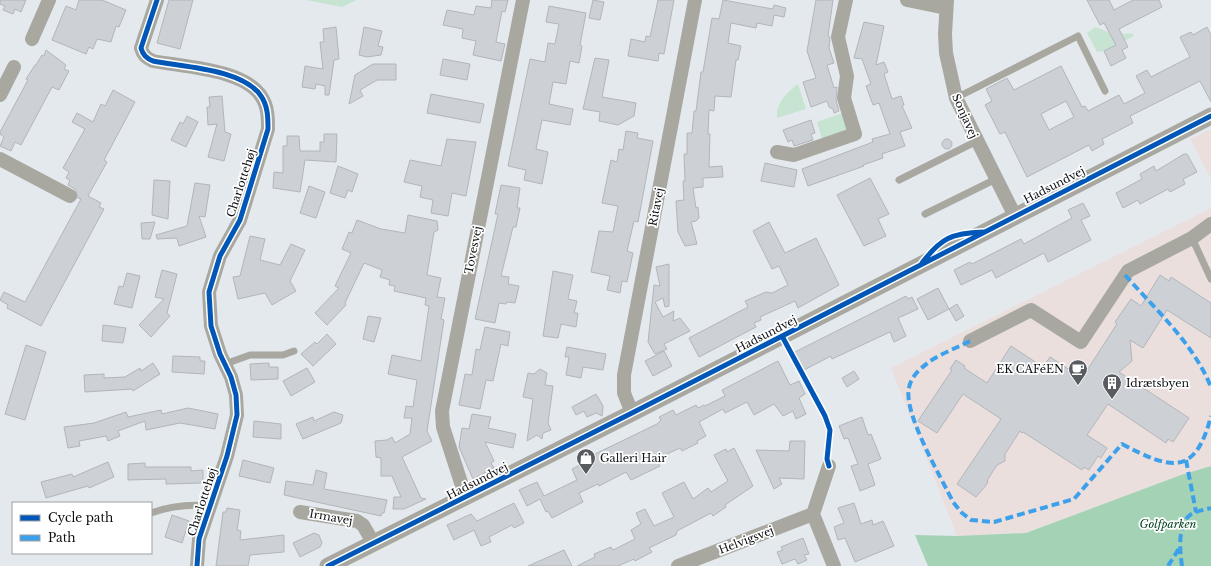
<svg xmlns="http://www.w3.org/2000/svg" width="1211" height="566" font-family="'Libre Baskerville',serif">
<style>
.commercial{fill:#ebdfde}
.green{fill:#c6e4d1}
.forest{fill:#a3d2b5}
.building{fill:#cdd0d4;stroke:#b2b6ba;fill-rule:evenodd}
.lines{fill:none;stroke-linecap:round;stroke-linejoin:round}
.service{stroke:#a8a8a0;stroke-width:7}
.minor{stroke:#a8a8a0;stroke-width:14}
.tertiary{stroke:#a8a8a0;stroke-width:17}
.quiet{stroke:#3ca1ea;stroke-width:4;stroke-dasharray:8 4;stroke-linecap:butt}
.cycleway-casing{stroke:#fff;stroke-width:8}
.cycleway{stroke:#0057b8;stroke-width:5}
.labels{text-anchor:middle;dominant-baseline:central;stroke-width:3.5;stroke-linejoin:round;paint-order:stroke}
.street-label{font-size:11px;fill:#0d1013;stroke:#fff}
.poi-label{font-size:11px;fill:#0d1013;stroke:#fff;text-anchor:start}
.park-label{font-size:11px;font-style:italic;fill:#034420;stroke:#fff}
</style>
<rect width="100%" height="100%" fill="#e4e9ee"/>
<path class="commercial" d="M1211,129V179L1190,139Z
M1211,208V466L1181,475L1026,533L957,536L891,368Z"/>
<path class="green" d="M306,0H357L342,7Z
M1095,27L1116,35L1132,33L1134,36L1104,51L1097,52L1087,33Z
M798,84L806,109L777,118C776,103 786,93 798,84Z
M843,113L849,130L822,139L817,122Z"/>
<path class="forest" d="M1211,466V566H928L915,535L957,536L1026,533L1181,475Z"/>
<path class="building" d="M0,0H26L21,12L15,9L13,14L3,10L5,6L0,4Z
M79,0H102L126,10L119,27L116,26L111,42L97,39L93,49L89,47L86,54L52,40L66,6L76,10Z
M169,0H193L180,49L157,43Z
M492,0H508L505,12L502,11L496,42L505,44L501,61L473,55L476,41L462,38L463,29L443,25L447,10L474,15L476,6L491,8Z
M593,0L604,2L600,20L589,18Z
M658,0H674L664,54L659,53L658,61L628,56L631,39L645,42L646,36L650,37Z
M723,0L773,9L774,5L786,8L784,17L774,15L772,26L757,23L756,28L731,23L728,43L741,46L738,60H736L731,97L715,96L714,111L709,110L708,134H710L709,167L722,166L723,177L703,178V187L693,188L696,208L698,207L699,218L696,221L691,222L697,244L685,246L678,232L676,201L684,200L683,181H685L684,154H687V133H692L694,111H696L701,72H703L712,18L719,19Z
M816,0H833L828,36L830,37L829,48L834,63L827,65L834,88L837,87L836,100L839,111L834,113L833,109L829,107L827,101L811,107L803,82L816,78L807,51Z
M1087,0H1109L1114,10L1133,0H1159L1162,7L1119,29L1128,47L1122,50L1126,58L1111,66L1104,51L1116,45L1104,23L1100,25Z
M549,6L586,13L580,45L582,46L579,63L570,61L566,84L553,82L549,104L573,109L570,125L542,120L536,149L548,152L542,184L524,180L526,170L508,166L530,59L545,62L548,43L555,44L559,24L546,22Z
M864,22L884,26L876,65L884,62L888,72L884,74L892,99L901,96L904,105L902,106L912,128L900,132L905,146L882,154L883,158L863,165L864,166L808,186L802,169L873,142L872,139L890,134L879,103L873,105L866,86L871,84L862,59L854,58Z
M336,27L339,59L334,60L329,95H325V86L316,84L315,89L302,87L305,66L323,69L320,42H324L323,29Z
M364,27L382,31L378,46L383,47L381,55L367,57L359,55Z
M1207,27L1211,35V102L1200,81L1130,116L1133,123L1102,139L1104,144L1092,151L1089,145L1027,177L1005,132L1000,134L985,105L992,101L986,89L1007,78L1014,90L1061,66L1082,107L1085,106L1088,111L1119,95L1124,104L1145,93L1136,76L1147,70L1151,77L1190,57L1180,37L1191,32L1193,35ZM1066,101L1074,117L1049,130L1041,114Z
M46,50L66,65L64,69L69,71L59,90L52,87L21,145L15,142L11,151L0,146L4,137L0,134V132L28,80L26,79L35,65H36L42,55L44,56Z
M595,58L609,60L602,97L636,103L634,116L618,125L599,121L600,112L583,109Z
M443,59L470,64L467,80L440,75Z
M373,64H396V80H377L360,90L363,96L349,104L355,75Z
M113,90L135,102L104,160L107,162L88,196L101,203L99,207L104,209L41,326L7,308L8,305L0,300L4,292L25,302L81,199L78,198L75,189L68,185L70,180L66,178L69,172L63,168L85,129L72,122L77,113L93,122L101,104L105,106Z
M431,94L484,104L480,123L427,113Z
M222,96L225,132L231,134L224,161L208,157L217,124L208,125L207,107H210L209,97Z
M187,116L198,122L186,147L171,140L180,122L183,124Z
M811,120L815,133L811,134L813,140L794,146L792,140L788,142L783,130Z
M626,131L638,133L637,138L653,141L638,222L634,221L627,251L633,253L627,282L622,281L620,293L607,290L610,276L591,272L599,231L613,232L618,206L602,203L611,160L617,162L619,149L623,150Z
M324,134H337L336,162L305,160L300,192L273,188L274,172L283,173V146H287V136H299L300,151H320V142H324Z
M447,139L476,142L466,196L452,193L448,216L431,213L433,200L420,197L422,186L404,182L410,160L441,166Z
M942 144a5 5 0 1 1 10 0a5 5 0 1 1-10 0Z
M1184,154H1187L1197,172L1183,179L1185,184L1170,192L1168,189L1140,204L1138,200L1123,208L1116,193L1142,179L1140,174L1154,166L1156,171Z
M765,163L797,170L794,187L761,181Z
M338,166L358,174L352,192L348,190L345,198L330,193Z
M870,178L889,214L878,219L886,236L864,246L837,195Z
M154,180L170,181L168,219L152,215Z
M195,183L210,185L205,217L199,216L206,237L179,246L177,238L157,239L156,235L187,226Z
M501,185L520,188L517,208H520L516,227H513L501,276L509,277L508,284L519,286L515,303L507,302L506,304L499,303L495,323L475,319L498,214H495Z
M309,186L325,192L316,218L300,213Z
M1083,203L1090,216L1081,220L1091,240L1048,262L1044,253L996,278L992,270L961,285L954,270L970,262L972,264L1021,239L1024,244L1072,218L1068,210Z
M408,215L437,221L438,230L434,232L427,275L441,278L437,297L445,298L441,319L444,320L427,431L432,441L402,457L421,498L426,499L404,509H393L394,497H401L392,476H381V458L376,457L375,441L387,440L392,437L395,443L410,434L412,418H404L406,406L413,407L417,380L388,374L392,355L421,361L429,306L425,305L426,298L394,291L395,286L389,285L390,280L380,277L382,270L364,263L345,303L346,305L327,325L315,313L339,288L335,286L351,253L342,249L349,232L352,233L357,220L381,229L405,233Z
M155,222L150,239H142L141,223Z
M769,222L785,253L816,238L839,285L798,308L795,301L760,317L761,320L754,323L756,327L699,357L689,338L748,307L745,301L766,292L772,293L788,285L779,266L772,269L753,231Z
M250,236L265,239L260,260L280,265L291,244L305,250L290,281L296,291L272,305L265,293L238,299L233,277L240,276Z
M669,264V306L665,307L663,298L655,302L663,317L674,311L673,321L680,318L690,331L664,344L667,349L655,354L648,342L654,285L660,286L656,267Z
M162,270L177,274L167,313L170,316L151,337L139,325L164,299L155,297Z
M553,271L573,275L568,299L577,301L574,313H578L576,327L561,324L558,338L543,336Z
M127,273L140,276L132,308L114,304L119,286L123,287Z
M1160,275L1169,281L1171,277L1211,303V338L1167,310L1143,348L1130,340L1132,361L1119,372L1189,418L1173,442L1168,439L1166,443L1108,404L1087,435L1107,448L1101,458L1098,456L1089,470L1084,467L1082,470L1023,432L1022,433L1020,431L1005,454V461L997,465L988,479L987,484L976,497L957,484L1001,419L963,394L937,433L918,421L952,370L950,369L956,360L965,366L964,368L987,383L1011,346L1043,367L1050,357L1082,378L1117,324L1115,322L1131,299L1141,306Z
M938,288L949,309L928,320L917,299Z
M906,296L908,299L912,297L918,309L898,318L906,336L894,342L890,332L832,359L831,356L804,370L795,352Z
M957,304L964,316L956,321L949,309Z
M368,316L381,318L374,342L363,339Z
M103,325L126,328L123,343L102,341Z
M485,327L510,332L508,346L501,344L493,381L486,380L480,409L459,405L465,374L472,375L476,349L480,350Z
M327,334L336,344L313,366L301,354L315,342L317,344Z
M26,345L46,352L25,420L5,414Z
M567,347L606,354L603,370L583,367L581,378L566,375L569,357H565Z
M664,351L672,366L653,376L645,361Z
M173,356L200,357V361H205L204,374L172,372Z
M778,361L790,385L799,381L805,394L799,398L806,414L796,419L793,411L783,416L774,404L754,415L747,402L725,413L723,409L699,422L706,436L697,441L698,443L682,451L680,448L656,459L660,466L631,480L626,472L599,486L598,484L579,493L583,502L552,518L548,511L546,512L540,499L527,506L519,490L537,482L544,496L577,480L572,469L594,458L593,455L657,424L661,420L659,417L673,410L676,415L696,405L698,408L704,405L705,406L725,396L722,390Z
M153,363L160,374L133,391L132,389L85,392L84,375L104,374V378L125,377L140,368L141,371Z
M269,363V367H278V379L251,380L250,364Z
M307,368L315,382L291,396L283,381Z
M540,369L547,373L545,385L553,386L548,423L551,430L543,433L542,439L537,435L527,441L533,399L523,397L528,373L534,374Z
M854,371L859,379L847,387L842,378Z
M596,394L603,406L602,416L596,413L587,417L584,411L576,415L572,407Z
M188,408L218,414L215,429L180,423L146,430L145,421L118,431L120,436L108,441L106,436L79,441L80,446L68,448L64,427L94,423L126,412L128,417L161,410L162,414Z
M334,412L343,415L341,423L303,439L296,424L313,417L314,421Z
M472,414L491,417L488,428L516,434L513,448L485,442L494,461L491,463L494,468L473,479L459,447L462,428L469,429Z
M862,417L868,435L871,434L881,459L868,464L875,485L860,491L851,466L858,464L848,438L844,439L839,426Z
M254,421L281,424V439L253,437Z
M790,441H805L804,479L779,478L782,484L774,489L756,450L789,451Z
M734,448L753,486L725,505L726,507L713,516L711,513L677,531L676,535L649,548L652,552L635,561L634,559L618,566H577L595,557L594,554L611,547L613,550L635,539L631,530L641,524L636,513L645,509L654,526L674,517L662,493L684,482L693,499L708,488L711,492L728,481L714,455L726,449L727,452Z
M243,460L274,468L270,483L239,476Z
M108,462L114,477L89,488L88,486L46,498L41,482L72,474L73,477Z
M145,463V467H191V471L203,470V483L166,484V479L128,480V464Z
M316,470L327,473L324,489L387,500L384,513H382L381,516L284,495L286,481L313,485Z
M514,503L524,523L514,528L512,525L489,537L491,542L481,546L474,530L454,540L447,525L471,514L477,521Z
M854,503L861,524L872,520L873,525L883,521L894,546L855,562L845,538L838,540L834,527L844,523L838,508Z
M227,508L240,510L237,530L241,531L240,540L284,535V552L250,555L248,566H216L223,512H226Z
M172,515L189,521L182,543L165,537Z
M314,533L319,535L322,543L320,547L300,557L293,543Z
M803,538L809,554L804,555L807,560L798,564L795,559L782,564L777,552L783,550L781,547Z
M564,550L572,566H528Z"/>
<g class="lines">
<path class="service" d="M956,98L1078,36L1105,91
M899,180L977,141
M925,214L996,179
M1192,238L1211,279
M225,364L250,355H283L294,351
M151,513C171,506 189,504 210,506"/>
<path class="minor" d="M157,0L141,48C143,55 146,58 153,61C184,67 243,69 261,96C268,106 268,118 268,129L240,220L220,256L209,292L211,326L220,354L231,377L236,395L237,415L227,456L199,539L197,566
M907,0L946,8
M947,0L945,34L946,53L956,98L1015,216
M32,39L49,0
M0,95L14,67
M777,152L794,155L855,134L844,98L847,76L838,37L846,0
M0,159L70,196
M970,341L1031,310L1081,342L1128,271L1192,238L1211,224
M632,413L624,393V375L695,0
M829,466L813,514L834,566
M466,498L443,427L442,411L523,0
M300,512L357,521L363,525L374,544
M678,566L813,514"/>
<path class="tertiary" d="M328,566L632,413L1211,116"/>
<path class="quiet" d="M1125,275C1156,310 1193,343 1211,387
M970,341C957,348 934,356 924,366C917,371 910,380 909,388C903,413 941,477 953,502L962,513L971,520L994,522L1074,499L1122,444C1170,469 1195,478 1211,416
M1186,460L1196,512
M1168,566L1180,547
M1182,566C1180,552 1177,525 1190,515C1196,511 1204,510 1211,508"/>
<g class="cycleway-casing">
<path id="cycleway" d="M157,0L141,48C143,55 146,58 153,61C184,67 243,69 261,96C268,106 268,118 268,129L240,220L220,256L209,292L211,326L220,354L231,377L236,395L237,415L227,456L199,539L197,566
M922,263C941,238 952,233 983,232
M782,336L825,416L830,430L827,459L829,466
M328,566L632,413L1211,116"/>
</g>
<use href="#cycleway" class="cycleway"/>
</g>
<defs>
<g id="cafe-pin" transform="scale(1)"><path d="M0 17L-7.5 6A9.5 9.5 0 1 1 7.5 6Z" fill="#585c60" stroke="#fff"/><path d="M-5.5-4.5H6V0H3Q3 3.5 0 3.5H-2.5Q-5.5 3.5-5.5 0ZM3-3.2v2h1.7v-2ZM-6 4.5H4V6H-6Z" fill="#fff"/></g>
<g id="building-pin" transform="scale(1)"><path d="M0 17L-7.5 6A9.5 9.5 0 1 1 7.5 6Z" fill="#585c60" stroke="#fff"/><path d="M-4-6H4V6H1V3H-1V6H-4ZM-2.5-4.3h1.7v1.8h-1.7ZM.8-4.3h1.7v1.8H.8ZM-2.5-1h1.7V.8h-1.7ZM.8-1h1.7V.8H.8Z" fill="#fff"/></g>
<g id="shop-pin" transform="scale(1)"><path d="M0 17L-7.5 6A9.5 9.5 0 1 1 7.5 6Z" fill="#585c60" stroke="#fff"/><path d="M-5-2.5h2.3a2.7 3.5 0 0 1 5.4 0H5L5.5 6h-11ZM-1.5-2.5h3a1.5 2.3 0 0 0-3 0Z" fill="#fff"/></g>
</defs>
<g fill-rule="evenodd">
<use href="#cafe-pin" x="1078" y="369"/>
<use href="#building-pin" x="1112" y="383"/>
<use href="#shop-pin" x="586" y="458"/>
</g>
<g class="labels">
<g class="street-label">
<text transform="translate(965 116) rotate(66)">Sonjavej</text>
<text transform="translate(241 183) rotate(-72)">Charlottehøj</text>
<text transform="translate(1054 185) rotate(-27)">Hadsundvej</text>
<text transform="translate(656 207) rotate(-79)">Ritavej</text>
<text transform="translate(473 250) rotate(-79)">Tovesvej</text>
<text transform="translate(766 334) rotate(-27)">Hadsundvej</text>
<text transform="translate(477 481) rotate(-27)">Hadsundvej</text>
<text transform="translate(202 502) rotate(-72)">Charlottehøj</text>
<text transform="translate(331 517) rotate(10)">Irmavej</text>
<text transform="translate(746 540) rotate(-21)">Helvigsvej</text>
</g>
<g class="poi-label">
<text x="1064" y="369" text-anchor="end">EK CAFéEN</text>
<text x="1126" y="383">Idrætsbyen</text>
<text x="600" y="458">Galleri Hair</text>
</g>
<g class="park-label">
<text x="1168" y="524">Golfparken</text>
</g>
</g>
<rect x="12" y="502" width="140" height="52" fill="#ffffff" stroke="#9e9fa1"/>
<rect x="20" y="515" width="20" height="6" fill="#0057b8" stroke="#9e9fa1"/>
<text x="48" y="522" font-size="12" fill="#0d1013">Cycle path</text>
<rect x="20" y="535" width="20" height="6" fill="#3ca1ea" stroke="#9e9fa1"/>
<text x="48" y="542" font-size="12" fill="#0d1013">Path</text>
</svg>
